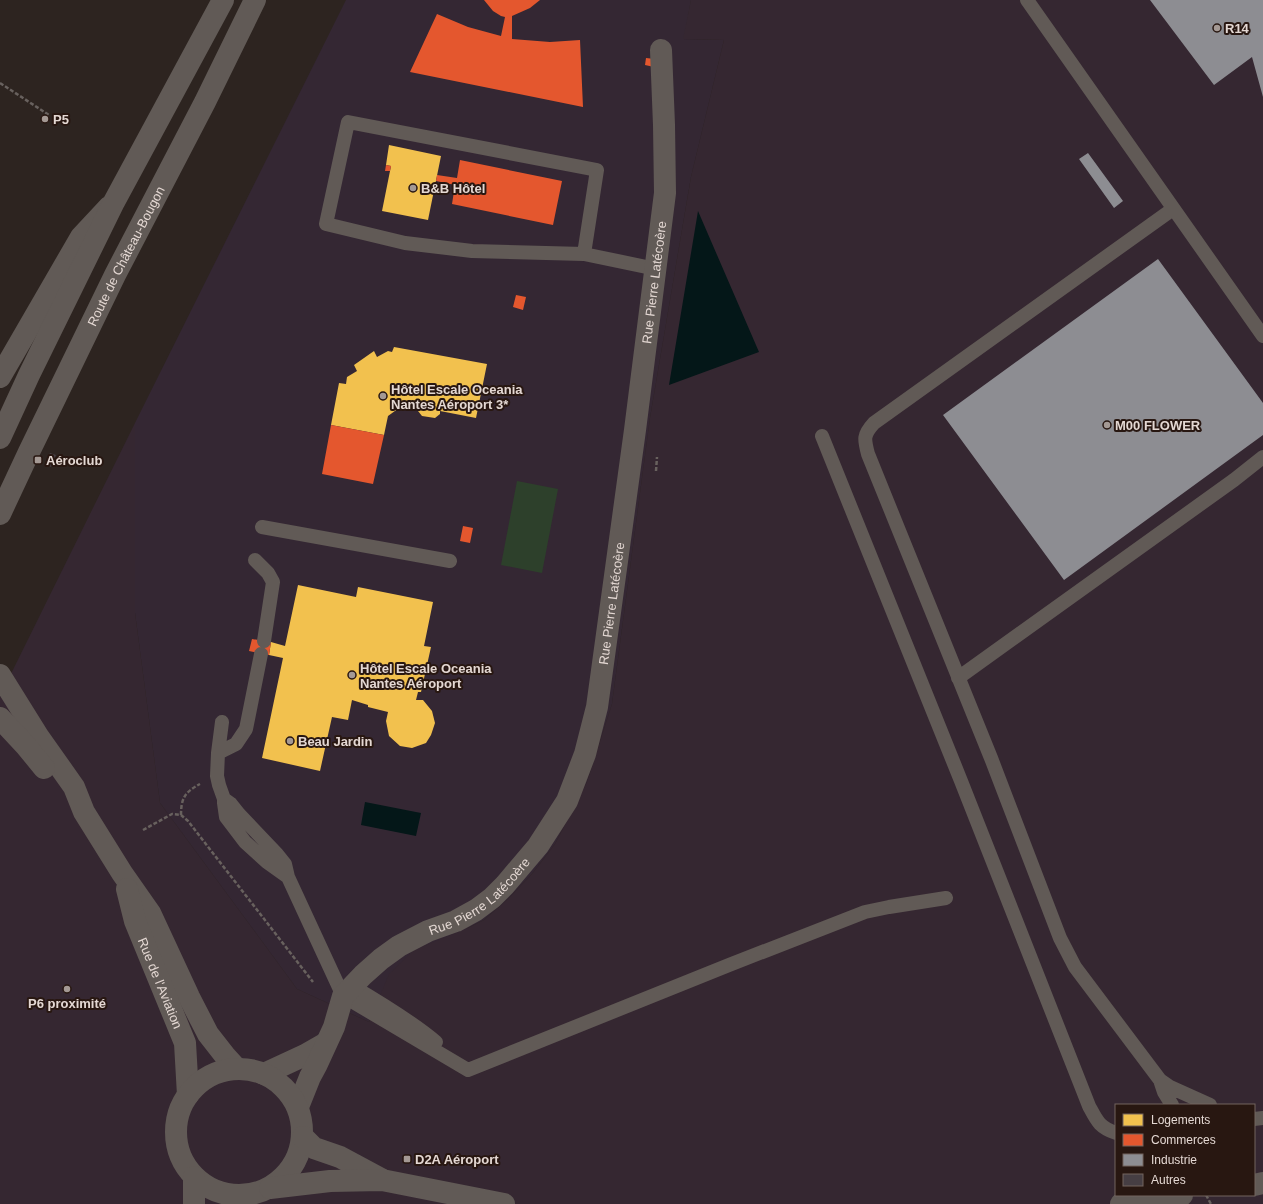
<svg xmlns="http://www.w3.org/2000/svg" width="1263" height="1204" font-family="Helvetica,sans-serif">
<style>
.commercial{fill:#342733}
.industrial{fill:#352731;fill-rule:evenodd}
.green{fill:#2d402b}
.water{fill:#041718}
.homes{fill:#f2c14e}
.shops{fill:#e4572e}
.industry{fill:#8d8d92}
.building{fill:#463e43}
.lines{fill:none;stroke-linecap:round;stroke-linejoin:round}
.path{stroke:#68615e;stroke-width:2.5;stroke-dasharray:4 2;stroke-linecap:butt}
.lane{stroke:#615a56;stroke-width:14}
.street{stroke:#615a56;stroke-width:22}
.secondary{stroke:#615a56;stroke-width:22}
.poi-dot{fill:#a49994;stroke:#281711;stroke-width:1.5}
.labels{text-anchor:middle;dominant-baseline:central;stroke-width:4;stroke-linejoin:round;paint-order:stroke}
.poi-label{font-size:13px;font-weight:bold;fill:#e4d8d3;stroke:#281711;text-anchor:start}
.street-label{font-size:13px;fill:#e4d8d3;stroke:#281711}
</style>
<rect width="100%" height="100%" fill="#2d2420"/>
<path class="commercial" d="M346,0H691L684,39L724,40L691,177L650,418L612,704L587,782L555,844L532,874L508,899L484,920L468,928L377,1004L369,1022L297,989L160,803L135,613V423Z"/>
<path class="industrial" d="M691,0H1263V1204H0V696L135,423V613L160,803L297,989L369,1022L389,974L414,950L468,928L484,920L508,899L532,874L555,844L587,782L612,704L650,418L691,177L724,40L683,39ZM1116,1105H1254V1195H1116Z"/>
<path class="green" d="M517,481L558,489L542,573L501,565Z"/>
<path class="water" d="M698,211L759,352L669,385Z
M365,802L421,813L416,836L361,825Z"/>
<path class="homes" d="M389,145L441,156L428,220L382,211L391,166L386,165Z
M394,347L487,364L476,418L440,411V414L435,418L422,416L418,411V406L406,403L388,416L384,435L331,425L339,383L346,384L347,377L357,371L354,365L374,351L377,357L388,351L392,352Z
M298,585L356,597L358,587L433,602L424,646L431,647L421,692H418L416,700H423L432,711L435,723L431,735L426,743L412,748L400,746L389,736L386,721L388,712L368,707V705L352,700L348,720L332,717L320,771L262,758L283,658L269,655L271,642L285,646Z"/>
<path class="shops" d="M484,0H540L530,8L512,16V39L550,42L580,40L583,107L410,72L437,14L468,27L501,36L505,17L501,16L493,11Z
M646,58L655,59L654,67L645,65Z
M460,160L562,181L553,225L452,204L455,185L436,181L437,175L457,178Z
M386,165L391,166L390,171H385Z
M516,295L526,297L523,310L513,307Z
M331,425L384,435L373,484L322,474Z
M463,526L473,528L470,543L460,541Z
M252,639L271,642L269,655L249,651Z"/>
<path class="industry" d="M1150,0H1263V97L1252,57L1214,85Z
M1088,153L1123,201L1114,208L1079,159Z
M1158,259L1263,403V435L1064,580L943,415Z"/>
<path class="building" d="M50,453L56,455L51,467L45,464Z"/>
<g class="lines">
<path class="path" d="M0,83L49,115
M656,471L657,457
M181,815C181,798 185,792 200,784
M143,830L172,814L181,815L188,821L313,982
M1206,1195L1211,1204"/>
<path class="lane" d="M1027,0L1263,336
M1173,209L874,423C863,435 864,439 868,454L991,758L1060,938L1075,967L1160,1080L1170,1087L1210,1105
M584,254L597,170L348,122L326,224L405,243L472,251L584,254L656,269
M822,436L961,781L1089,1106C1097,1121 1099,1127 1116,1133
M262,527L450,561
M255,560L268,573L273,582L264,641
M958,678L1234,480L1263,457
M222,722L218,753L217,776L219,785L224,799V803L226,817L245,842L267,862L288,877
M218,753L236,744L246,729L261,654
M224,799L231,804L239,814L277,854L285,864L288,877L343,996L468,1070
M352,986C381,1003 411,1021 436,1042
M468,1070L729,965L865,912L889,907L946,898
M1160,1080L1164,1092L1172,1105
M1254,1119L1263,1118"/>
<g class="street">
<path d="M0,377L81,237L109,207"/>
<path d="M264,1074L305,1055L326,1043"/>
<path id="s1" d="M298,1107L310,1077L317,1064L334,1027L343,996L363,975L381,959L399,946L428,931L456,921L476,910L492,898L505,885L538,846L567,801L585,754L597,707L635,430L665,193L664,125L661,50"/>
</g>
<g class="secondary">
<path d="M0,438L29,375L114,202L223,0"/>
<path id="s2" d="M0,514L29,452L115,275L205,102L255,0"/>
<path d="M0,675L38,736L74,787L84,812L122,873L150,913L189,997L208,1034L226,1057L237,1069"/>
<path d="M0,718L26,746L44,768"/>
<path id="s3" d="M127,889L135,921L185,1043L188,1095"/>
<circle cx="239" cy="1132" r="63"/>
<path d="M303,1137L314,1148L340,1157L381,1179"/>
<path d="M194,1177V1204"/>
<path d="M1254,1185L1263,1183"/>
<path d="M270,1188L330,1181L382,1180L504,1204"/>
<path d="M1121,1204L1182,1195"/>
</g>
</g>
<g class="poi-dot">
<circle cx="1217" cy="28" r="4"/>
<circle cx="45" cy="119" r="4"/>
<circle cx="413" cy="188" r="4"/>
<circle cx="383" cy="396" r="4"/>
<circle cx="1107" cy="425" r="4"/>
<rect x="34" y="456" width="8" height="8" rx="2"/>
<circle cx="352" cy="675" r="4"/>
<circle cx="290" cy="741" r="4"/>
<circle cx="67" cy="989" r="4"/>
<rect x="403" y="1155" width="8" height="8" rx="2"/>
</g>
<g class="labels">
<g class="poi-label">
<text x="1225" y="28">R14</text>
<text x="53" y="119">P5</text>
<text x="421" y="188">B&amp;B Hôtel</text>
<text x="391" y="389">Hôtel Escale Oceania<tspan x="391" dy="15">Nantes Aéroport 3*</tspan></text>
<text x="1115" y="425">M00 FLOWER</text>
<text x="46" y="460">Aéroclub</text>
<text x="360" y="668">Hôtel Escale Oceania<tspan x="360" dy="15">Nantes Aéroport</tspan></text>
<text x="298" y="741">Beau Jardin</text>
<text x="67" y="1003" text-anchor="middle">P6 proximité</text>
<text x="415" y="1159">D2A Aéroport</text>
</g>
<g class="street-label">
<text stroke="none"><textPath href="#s2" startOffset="287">Route de Château-Bougon</textPath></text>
<text stroke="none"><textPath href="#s1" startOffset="951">Rue Pierre Latécoère</textPath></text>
<text stroke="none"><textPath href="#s1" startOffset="627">Rue Pierre Latécoère</textPath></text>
<text stroke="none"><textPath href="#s1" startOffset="291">Rue Pierre Latécoère</textPath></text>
<text stroke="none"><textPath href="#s3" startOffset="100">Rue de l'Aviation</textPath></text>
</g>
</g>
<rect x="1115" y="1104" width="140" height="92" fill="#281711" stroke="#73645f"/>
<rect x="1123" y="1114" width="20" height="12" fill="#f2c14e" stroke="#73645f"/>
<text x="1151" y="1124" font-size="12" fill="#e4d8d3">Logements</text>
<rect x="1123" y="1134" width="20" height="12" fill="#e4572e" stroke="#73645f"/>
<text x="1151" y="1144" font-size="12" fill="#e4d8d3">Commerces</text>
<rect x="1123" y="1154" width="20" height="12" fill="#8d8d92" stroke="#73645f"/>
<text x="1151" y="1164" font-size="12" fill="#e4d8d3">Industrie</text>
<rect x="1123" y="1174" width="20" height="12" fill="#463e43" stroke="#73645f"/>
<text x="1151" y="1184" font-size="12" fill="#e4d8d3">Autres</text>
</svg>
